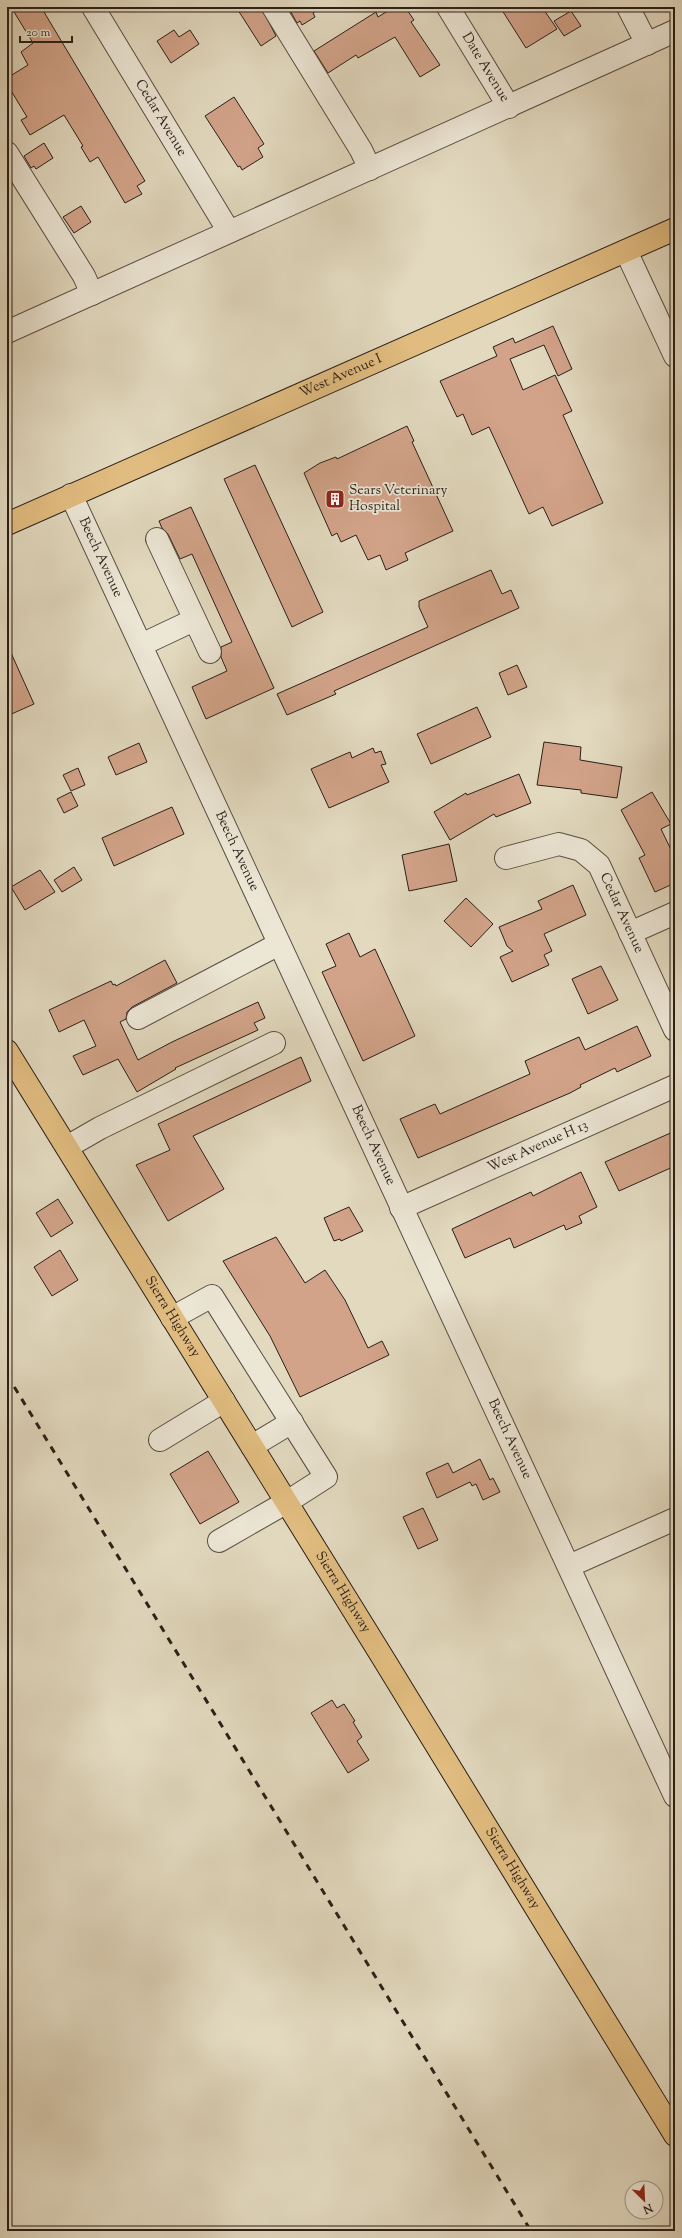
<svg xmlns="http://www.w3.org/2000/svg" width="682" height="2238" font-family="'Sorts Mill Goudy',serif">
<style>
.building{fill:#d2a389;stroke:#2a1f18}
.lines{fill:none;stroke-linecap:round;stroke-linejoin:round}
.minor-casing{stroke:#584e42;stroke-width:24}
.major-casing{stroke:#2a1f18;stroke-width:24}
.minor{stroke:#ece6d5;stroke-width:22}
.major{stroke:#e1bc80;stroke-width:22}
.rail{stroke:#2a1f18;stroke-width:3;stroke-dasharray:7 7;stroke-linecap:butt}
.labels{text-anchor:middle;dominant-baseline:central;stroke-width:3.5;stroke-linejoin:round;paint-order:stroke}
.street-label{font-size:14px;fill:#2a1f18;stroke:#ece6d5}
.poi-label{font-size:14px;fill:#2a1f18;stroke:#ece6d5;text-anchor:start}
</style>
<rect width="100%" height="100%" fill="#e2d9bf"/>
<filter id="stains"><feTurbulence type="fractalNoise" baseFrequency=".005" numOctaves="4"/><feColorMatrix values="0 0 0 0 .2 0 0 0 0 .09 0 0 0 0 .02 0 0 0 .5 -.17"/></filter>
<radialGradient id="worn" r=".72"><stop offset=".6" stop-color="#630" stop-opacity="0"/><stop offset="1" stop-color="#630" stop-opacity=".3"/></radialGradient>
<path class="building" d="M11,7H41L145,181L137,186L142,194L125,203L98,157L90,162L81,147L83,146L64,115L30,135L21,120L27,117L7,84V78L28,65L21,52L33,43Z
M236,7H261L276,36L261,46Z
M288,7H322L313,13L315,17L302,25L300,21L297,23Z
M394,7H405L414,20L411,22L440,65L420,77L395,37L358,58L356,55L328,73L314,51L376,12L378,17Z
M500,7H542L557,29L526,48Z
M571,11L581,26L564,36L554,21Z
M174,30L179,37L190,30L199,44L171,63L157,41Z
M234,97L264,144L258,148L263,157L242,170L240,166L238,167L205,116Z
M44,143L53,158L36,169L34,166L31,168L24,156Z
M81,206L91,222L74,233L63,217Z
M553,326L572,369L558,376L544,345L510,359L523,390L555,375L572,411L563,415L603,503L552,526L543,507L529,514L489,427L472,435L463,414L457,417L440,381L497,356L493,347L513,338L515,343Z
M407,426L414,441L412,442L453,531L405,553L408,560L386,570L380,555L368,560L356,535L341,542L337,533L332,536L304,473L320,463L336,457L337,459Z
M255,465L323,612L292,627L224,479Z
M191,507L274,688L206,719L192,687L227,671L221,657V647L232,642L192,554L180,559L168,534L162,528L159,521Z
M491,570L502,594L511,590L519,608L334,691L336,694L287,715L277,694L428,627L419,607V601Z
M7,644L34,704L7,716Z
M517,665L527,687L508,695L499,673Z
M477,707L491,737L431,764L417,734Z
M544,742L581,747L580,760L622,767L617,798L581,793V790L537,785Z
M139,743L147,762L116,775L108,757Z
M373,748L375,753L381,751L386,764L381,765L389,782L329,808L311,769L350,752L352,758Z
M78,768L85,785L71,791L63,775Z
M519,774L531,803L496,817L494,814L450,840L434,812L466,793L467,795Z
M71,792L78,806L64,813L57,799Z
M652,792L671,824L661,829L675,858V883L655,892L639,858L645,855L621,810Z
M172,807L184,834L114,866L102,838Z
M449,844L457,881L409,891L402,855Z
M74,867L82,880L62,892L54,880Z
M40,870L55,892L25,910L11,887Z
M573,885L586,915L544,934L552,951L544,955L549,965L512,982L500,957L513,951L507,946L499,927L542,909L538,901Z
M466,898L493,924L471,947L444,921Z
M349,933L360,957L375,949L415,1036L363,1061L322,972L336,966L326,944Z
M165,960L177,983L132,1007L127,1012L126,1019L120,1022L138,1060L172,1042L258,1002L265,1018L254,1023L258,1030L175,1068L176,1069L137,1092L118,1059L83,1075L73,1056L96,1046L84,1020L59,1032L49,1010L111,981L113,985L115,984L116,986Z
M601,966L618,1000L588,1014L572,979Z
M637,1026L651,1056L617,1072L615,1068L580,1085L581,1087L570,1093L418,1158L400,1119L435,1104L440,1114L530,1074L525,1061L579,1037L585,1050Z
M301,1057L311,1081L193,1136L224,1189L168,1221L136,1165L170,1150L158,1124Z
M675,1131V1166L619,1191L605,1162Z
M581,1172L597,1207L579,1216L582,1223L566,1230L564,1225L514,1248L510,1238L465,1258L452,1229L531,1192L533,1196Z
M58,1199L73,1223L51,1237L36,1213Z
M349,1207L363,1231L341,1241L340,1239L334,1241L324,1218Z
M276,1237L305,1283L325,1270L345,1300L368,1348L382,1341L389,1355L300,1397L270,1336L223,1261Z
M60,1250L78,1280L52,1296L34,1267Z
M208,1451L239,1502L200,1524L170,1474Z
M480,1459L490,1480L493,1478L500,1492L483,1500L476,1484L472,1486L470,1482L437,1498L426,1473L448,1463L453,1473Z
M423,1508L438,1540L418,1549L403,1517Z
M332,1700L337,1708L344,1704L355,1721L353,1722L362,1737L357,1741L369,1760L348,1773L311,1713Z"/>
<g class="lines">
<g class="minor-casing">
<g id="minor">
<path id="s1" d="M93,7L228,230"/>
<path d="M273,7L361,150L370,169"/>
<path id="s2" d="M448,7L509,107"/>
<path d="M628,7L647,44"/>
<path d="M7,153L84,276L92,294"/>
<path d="M626,251L675,356"/>
<path d="M7,332L675,31"/>
<path id="s3" d="M71,495L675,1796"/>
<path d="M157,539L210,652"/>
<path d="M141,645L194,620"/>
<path id="s4" d="M506,858L559,844L581,850L599,865L675,1030"/>
<path d="M630,933L675,913"/>
<path d="M138,1018L279,944"/>
<path d="M67,1147L100,1128L274,1043"/>
<path id="s5" d="M401,1208L675,1086"/>
<path d="M172,1318L212,1296L326,1477L287,1502L219,1541"/>
<path d="M160,1440L224,1401"/>
<path d="M252,1446L292,1422"/>
<path d="M569,1566L675,1519"/>
</g>
</g>
<g class="major-casing">
<g id="major">
<path id="s6" d="M7,524L675,229"/>
<path id="s7" d="M7,1051L383,1658L675,2135"/>
</g>
</g>
<use href="#minor" class="minor"/>
<use href="#major" class="major"/>
<path class="rail" d="M7,1375L531,2231"/>
</g>
<defs>
<g id="building-square" transform="scale(1)"><rect x="-9" y="-9" width="18" height="18" rx="4" fill="#8f2418" stroke="#ece6d5"/><path d="M-4-6H4V6H1V3H-1V6H-4ZM-2.5-4.3h1.7v1.8h-1.7ZM.8-4.3h1.7v1.8H.8ZM-2.5-1h1.7V.8h-1.7ZM.8-1h1.7V.8H.8Z" fill="#fff"/></g>
</defs>
<g fill-rule="evenodd">
<use href="#building-square" x="335" y="499"/>
</g>
<g class="labels">
<g class="street-label">
<text stroke="none"><textPath href="#s2" startOffset="71">Date Avenue</textPath></text>
<text stroke="none"><textPath href="#s1" startOffset="130">Cedar Avenue</textPath></text>
<text stroke="none"><textPath href="#s6" startOffset="365">West Avenue I</textPath></text>
<text stroke="none"><textPath href="#s3" startOffset="69">Beech Avenue</textPath></text>
<text stroke="none"><textPath href="#s3" startOffset="393">Beech Avenue</textPath></text>
<text stroke="none"><textPath href="#s4" startOffset="154">Cedar Avenue</textPath></text>
<text stroke="none"><textPath href="#s3" startOffset="717">Beech Avenue</textPath></text>
<text stroke="none"><textPath href="#s5" startOffset="150">West Avenue H 13</textPath></text>
<text stroke="none"><textPath href="#s7" startOffset="313">Sierra Highway</textPath></text>
<text stroke="none"><textPath href="#s3" startOffset="1041">Beech Avenue</textPath></text>
<text stroke="none"><textPath href="#s7" startOffset="637">Sierra Highway</textPath></text>
<text stroke="none"><textPath href="#s7" startOffset="961">Sierra Highway</textPath></text>
</g>
<g class="poi-label">
<text x="349" y="491">Sears Veterinary<tspan x="349" dy="16">Hospital</tspan></text>
</g>
</g>
<rect width="682" height="2238" fill="none" stroke="#e2d9bf" stroke-width="24"/>
<rect x="8" y="8" width="666" height="2222" fill="none" stroke="#2a1f18" stroke-width="2"/>
<rect x="12" y="12" width="658" height="2214" fill="none" stroke="#2a1f18"/>
<g transform="translate(644 2200) rotate(156)"><circle r="19" fill="#ece6d5" stroke="#9e9689"/>
<path d="M0-3L7 15L0 10L-7 15Z" fill="#8f2418"/>
<text y="-6" font-size="11" font-weight="bold" text-anchor="middle" fill="#2a1f18">N</text>
</g>
<path d="M20 36v6h52v-6" fill="none" stroke="#2a1f18" stroke-width="2"/>
<text x="26" y="36" font-size="12" fill="#2a1f18" stroke="#ece6d5" stroke-width="3" paint-order="stroke">20 m</text>
<rect width="100%" height="100%" filter="url(#stains)"/>
<rect width="100%" height="100%" fill="url(#worn)"/>
</svg>
